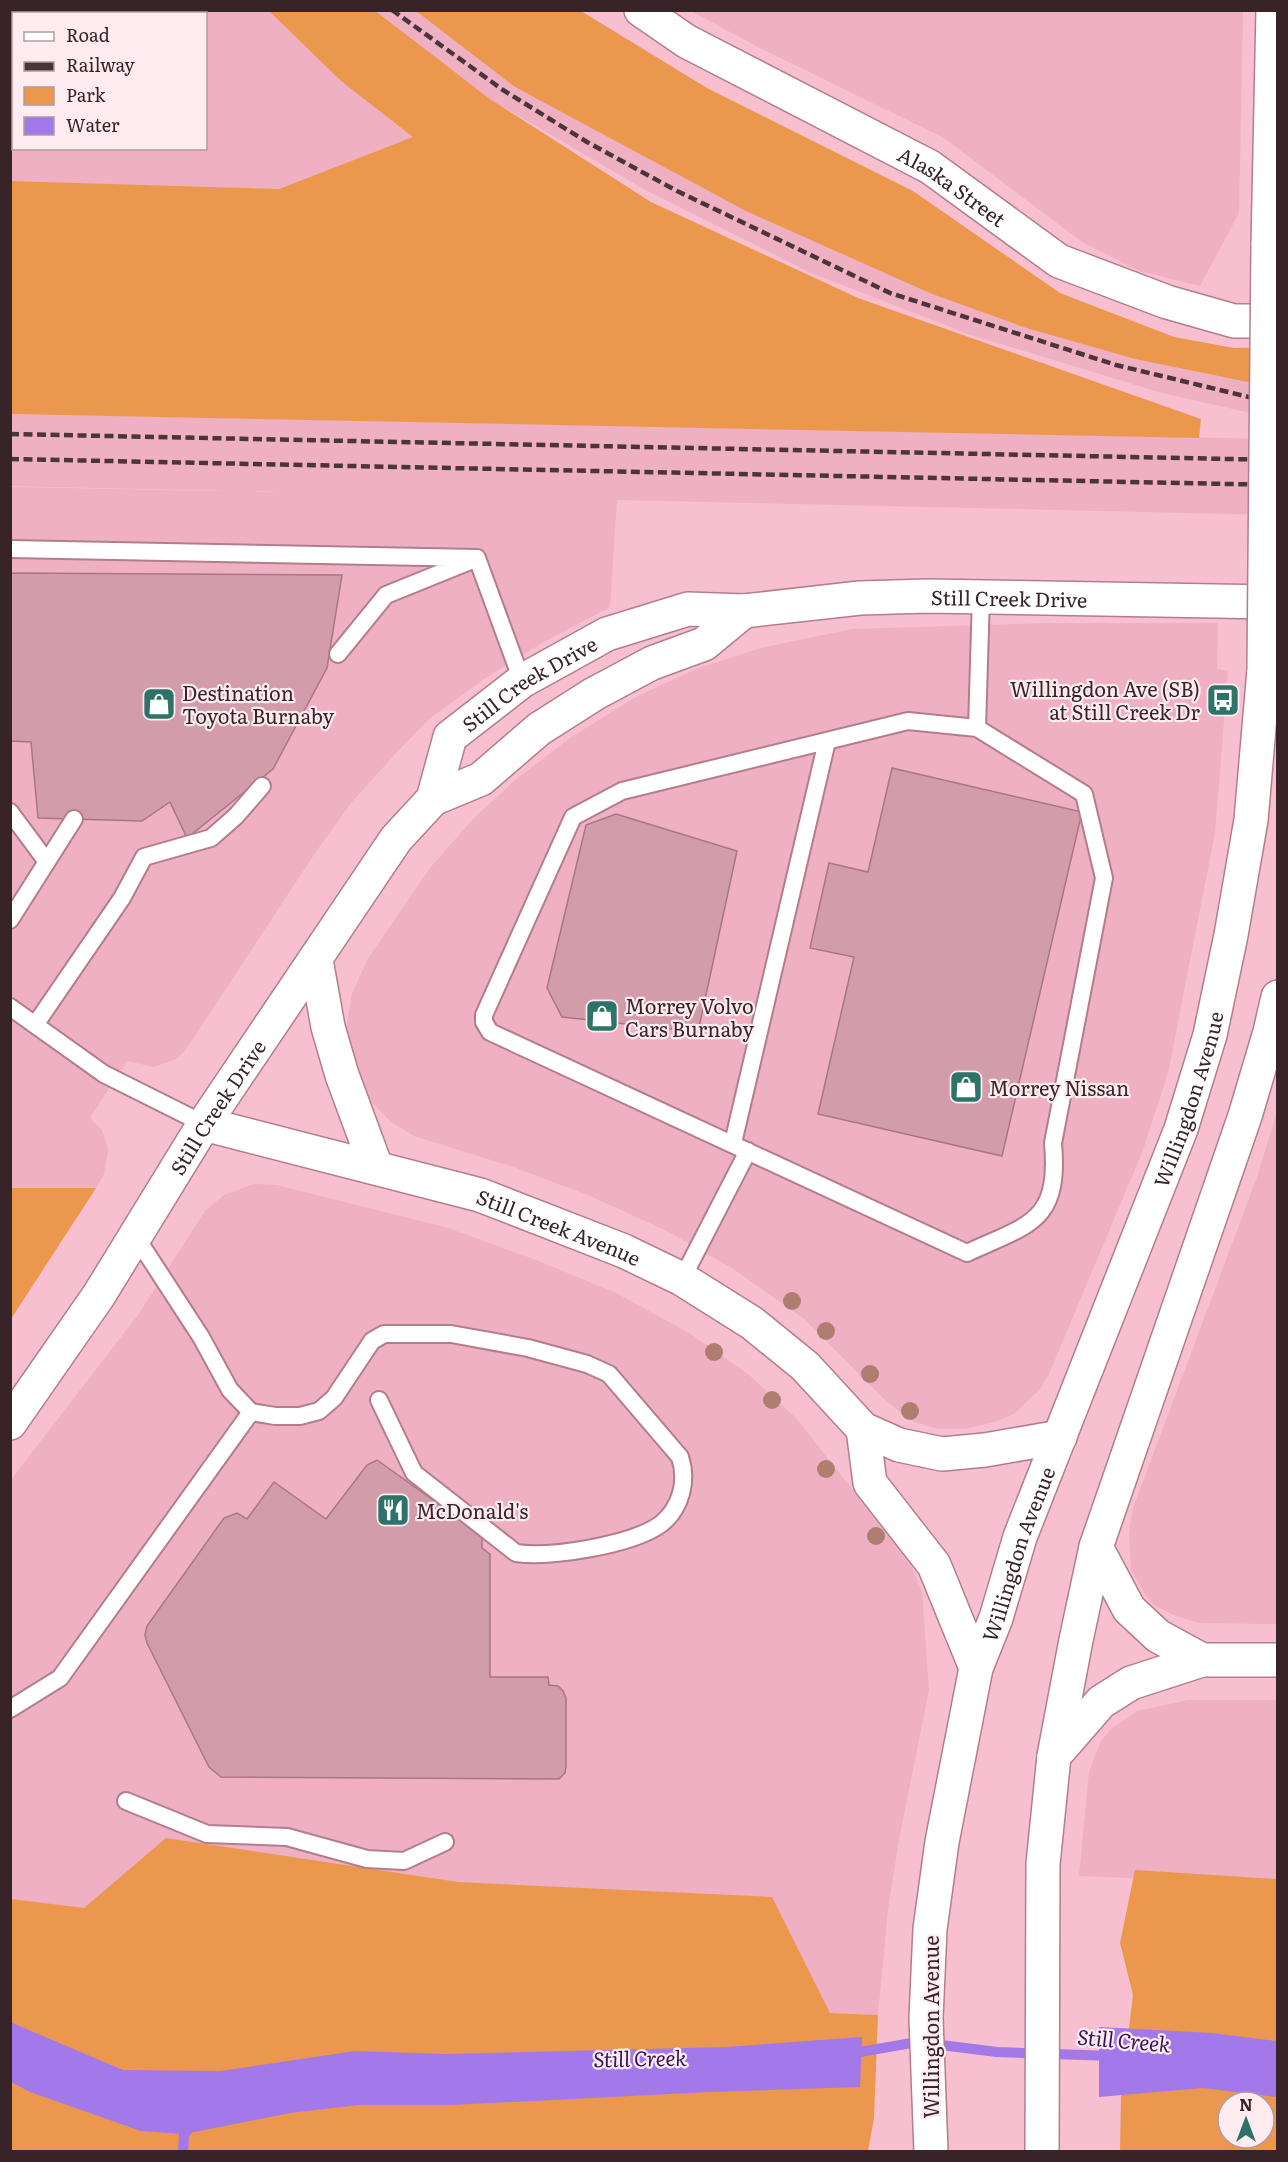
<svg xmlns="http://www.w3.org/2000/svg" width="1288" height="2162" font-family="Literata,serif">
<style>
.built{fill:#eeb0c2;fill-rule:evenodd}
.green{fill:#eb984e;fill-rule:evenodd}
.water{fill:#a378e9}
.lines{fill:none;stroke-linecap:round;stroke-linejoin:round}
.stream{stroke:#a378e9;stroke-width:10}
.building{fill:#d29cab;stroke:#a97685;stroke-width:1.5}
.lane-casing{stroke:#b27e8e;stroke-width:20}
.street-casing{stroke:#b27e8e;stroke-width:36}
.secondary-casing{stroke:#b27e8e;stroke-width:36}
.lane{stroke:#fff;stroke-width:16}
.street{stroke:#fff;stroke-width:33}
.secondary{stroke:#fff;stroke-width:33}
.rail{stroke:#4c343b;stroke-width:4.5;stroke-dasharray:9 4.5;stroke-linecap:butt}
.secondary-bridge-casing{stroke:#b27e8e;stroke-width:36;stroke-linecap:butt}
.secondary-bridge{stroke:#fff;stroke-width:33}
.tree{fill:#af7e71}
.labels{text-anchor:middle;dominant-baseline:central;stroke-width:4.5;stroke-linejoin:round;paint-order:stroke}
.street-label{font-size:20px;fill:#382329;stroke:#feecf1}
.poi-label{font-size:20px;fill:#382329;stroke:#feecf1;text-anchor:start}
.water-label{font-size:21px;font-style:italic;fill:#34145a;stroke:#feecf1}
</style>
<rect width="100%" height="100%" fill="#f7bfcf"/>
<path class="built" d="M11,11H269L341,81L414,137L279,189L11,181ZM14,14H206V148H14Z
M374,11H416L515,87L932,294L1026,328L1135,359L1277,388V419L1162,393L968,334L809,272L647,191L490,99Z
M691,11H1243L1239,213L1200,286L1139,271L1082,242L944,138L758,47Z
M11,414L1278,439L1277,515L617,500L610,607L542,643L484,679L429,719L395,754L351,803L315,853L185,1051L176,1059L154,1067L127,1061L90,1118L102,1130L108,1149L104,1174L96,1188H11V487L374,494L11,486Z
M1048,623H1218L1217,669L1228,671L1215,833L1168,1073L1143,1150L1049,1374L1040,1389L1015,1413L998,1421L966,1429H939L914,1422L887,1402L803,1318L732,1268L665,1230L590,1196L516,1168L414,1136L391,1122L363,1093L349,1051L347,1023L352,993L369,957L430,868L473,819L514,781L570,738L634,698L696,669L761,648L852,629Z
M1277,1112V1624L1198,1623L1171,1614L1154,1605L1145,1594L1131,1570L1129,1533L1133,1508L1257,1177Z
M254,1184L277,1185L445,1227L536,1260L616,1293L689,1333L748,1374L797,1419L910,1563L922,1592L929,1690L899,1840L888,1909L878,2015L452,1995L11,1947L10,1481L138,1315L205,1211L224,1195Z
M1188,1700H1277V1884L1079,1876L1089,1772L1101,1741L1111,1729L1137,1711Z"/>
<path class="green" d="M374,10L490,99L651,202L858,298L1201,419L1199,438L11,414V181L279,189L413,137L341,81L269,11Z
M416,11H581L707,88L913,191L1060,293L1174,337L1234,348L1277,347V388L1135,359L1026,328L932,294L746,211L515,87Z
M11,1188H96L11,1319L10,1188Z
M166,1838L458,1882L772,1897L830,2013L878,2015L874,2118L868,2151L11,2152V1899L84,1908Z
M1135,1870L1277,1879V2151H1120L1121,2094L1133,1995L1120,1943ZM1228,2102H1264V2138H1228Z"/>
<path class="water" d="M10,2022L123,2070L220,2071L355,2051L445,2054L726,2047L862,2037L860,2087L710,2092L451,2105H359L290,2113L184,2134L141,2131L30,2092L11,2082Z
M1099,2027L1212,2033L1277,2041V2097L1203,2088L1099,2097Z"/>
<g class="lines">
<path class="stream" d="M849,2054L917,2042L997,2052L1113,2056
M183,2152L184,2134L192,2125"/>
</g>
<path class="building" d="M10,573L342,575L327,668L273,769L187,838L170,802L142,821L38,818L31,742L10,741Z
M892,768L1082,812L1002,1156L818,1114L854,957L810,948L829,863L868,872Z
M616,814L737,851L698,1032L562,1017L547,988L586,825Z
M377,1460L482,1535V1548L490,1554V1677H548L549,1685L558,1686L563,1691L566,1698V1766L565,1773L559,1779L221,1777L209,1767L147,1643L145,1635L147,1626L224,1518L237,1513L247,1519L274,1482L326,1519L367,1465Z"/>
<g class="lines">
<g class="lane-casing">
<path id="lane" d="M10,549L477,558L522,681
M338,654L386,595L470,561
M977,728L908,721L622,791L573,817L484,1015V1022L490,1032L967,1253C1029,1224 1060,1223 1053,1143L1104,878L1084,794L977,728L981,596
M10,812L47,862
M10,920L74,819
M10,1007L104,1074L204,1124
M35,1025L122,898L144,857L211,838L236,816L262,786
M733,1143L827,741
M136,1237L201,1337L230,1390L251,1412L275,1416H300L319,1411L334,1398L372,1341L384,1334H451L528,1348L587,1364L609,1374L680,1457C688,1481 681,1508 661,1524C632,1545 551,1558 516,1553L414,1473L379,1400
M682,1279L748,1151
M10,1709L60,1678L251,1412
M126,1801L207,1834L287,1837L367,1859L404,1861L445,1842"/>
</g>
<g class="street-casing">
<g id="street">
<path id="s1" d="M641,10L686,41L930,167L1059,261L1167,302L1234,321H1278"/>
<path id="s2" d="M204,1124L480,1195L624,1251L682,1279L752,1323L805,1366L863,1429L899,1445L942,1454L985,1450L1060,1437"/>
<path d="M863,1429L870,1483L934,1565L976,1668"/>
<path d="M1096,1547L1129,1609L1158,1636L1202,1660"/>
<path d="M1054,1756L1101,1702L1131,1683L1202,1660H1278"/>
</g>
</g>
<g class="secondary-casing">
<g id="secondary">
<path d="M1268,246L1273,10"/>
<path d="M433,799L481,779L539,729L594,694L652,663L704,644L744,611"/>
<path d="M316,960L328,1027L342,1075L376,1167"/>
<path id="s3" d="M10,1423L99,1295L204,1124L396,839L433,799L450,737L522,681L607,634L688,609L744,611L860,598L928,596L1278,602"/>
<path id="s4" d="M931,2152L926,2018L930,1929L942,1842L976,1668L996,1618L1020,1537L1181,1129L1210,1035L1231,935L1251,820L1264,670"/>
<path d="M1042,2152L1043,1864L1054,1756L1076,1640L1096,1547L1245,1116L1270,1032L1278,997"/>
</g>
</g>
<use href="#lane" class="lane"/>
<use href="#street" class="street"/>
<use href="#secondary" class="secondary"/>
<path class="rail" d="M392,10L503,90L587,142L677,191L890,293L1116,365L1278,404
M10,434L1278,460
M10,459L1278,485"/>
<g class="secondary-bridge-casing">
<path id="secondary-bridge" d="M1264,670L1268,246"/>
</g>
<use href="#secondary-bridge" class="secondary-bridge"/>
</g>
<g class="tree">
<circle cx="792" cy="1301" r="9"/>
<circle cx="826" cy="1331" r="9"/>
<circle cx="714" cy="1352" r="9"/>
<circle cx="870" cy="1374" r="9"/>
<circle cx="772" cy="1400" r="9"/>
<circle cx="910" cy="1411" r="9"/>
<circle cx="826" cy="1469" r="9"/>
<circle cx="876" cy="1536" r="9"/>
</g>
<defs>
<g id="bus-square" transform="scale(1.725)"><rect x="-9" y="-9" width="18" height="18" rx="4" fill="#2e7367" stroke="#feecf1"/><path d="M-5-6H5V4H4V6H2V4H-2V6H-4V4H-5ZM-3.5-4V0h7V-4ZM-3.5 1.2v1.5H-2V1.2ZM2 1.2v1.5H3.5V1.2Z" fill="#fff"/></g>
<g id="shop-square" transform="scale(1.725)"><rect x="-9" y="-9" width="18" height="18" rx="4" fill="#2e7367" stroke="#feecf1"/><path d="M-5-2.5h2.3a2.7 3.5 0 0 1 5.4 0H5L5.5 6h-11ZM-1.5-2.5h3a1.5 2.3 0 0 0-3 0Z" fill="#fff"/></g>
<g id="restaurant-square" transform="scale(1.725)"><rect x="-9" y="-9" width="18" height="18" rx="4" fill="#2e7367" stroke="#feecf1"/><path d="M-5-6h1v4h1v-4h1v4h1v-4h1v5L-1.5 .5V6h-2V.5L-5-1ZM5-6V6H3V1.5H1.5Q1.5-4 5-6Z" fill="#fff"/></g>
</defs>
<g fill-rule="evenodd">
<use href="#bus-square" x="1223" y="700"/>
<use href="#shop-square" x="159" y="704"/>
<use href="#shop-square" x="602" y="1016"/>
<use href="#shop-square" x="966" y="1087"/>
<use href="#restaurant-square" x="393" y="1510"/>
</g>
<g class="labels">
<g class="street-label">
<text stroke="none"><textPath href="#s1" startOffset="358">Alaska Street</textPath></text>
<text stroke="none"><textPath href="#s3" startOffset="1414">Still Creek Drive</textPath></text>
<text stroke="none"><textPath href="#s3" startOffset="915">Still Creek Drive</textPath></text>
<text stroke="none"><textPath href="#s4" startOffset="1096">Willingdon Avenue</textPath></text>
<text stroke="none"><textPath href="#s3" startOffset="378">Still Creek Drive</textPath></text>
<text stroke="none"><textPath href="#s2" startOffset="370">Still Creek Avenue</textPath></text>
<text stroke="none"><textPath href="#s4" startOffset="610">Willingdon Avenue</textPath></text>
<text transform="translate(930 2027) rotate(-90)">Willingdon Avenue</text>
</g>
<g class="poi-label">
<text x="1200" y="688" text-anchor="end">Willingdon Ave (SB)<tspan x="1200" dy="23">at Still Creek Dr</tspan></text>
<text x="182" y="692">Destination<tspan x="182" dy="23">Toyota Burnaby</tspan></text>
<text x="625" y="1005">Morrey Volvo<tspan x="625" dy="23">Cars Burnaby</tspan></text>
<text x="989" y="1087">Morrey Nissan</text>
<text x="416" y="1510">McDonald's</text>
</g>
<g class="water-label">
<text transform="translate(1124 2039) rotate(5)">Still Creek</text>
<text transform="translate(640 2057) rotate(-1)">Still Creek</text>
</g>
</g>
<rect width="1288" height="2162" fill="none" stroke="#382329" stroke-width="24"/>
<rect x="12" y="12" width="195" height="138" fill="#feecf1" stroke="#af9ca1" stroke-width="1.5"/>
<rect x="24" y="32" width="30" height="9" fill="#ffffff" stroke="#af9ca1" stroke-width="1.5"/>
<text x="66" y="42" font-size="18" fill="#382329">Road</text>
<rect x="24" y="62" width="30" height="9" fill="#4c343b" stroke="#af9ca1" stroke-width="1.5"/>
<text x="66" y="72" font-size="18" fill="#382329">Railway</text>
<rect x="24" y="87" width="30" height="18" fill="#eb984e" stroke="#af9ca1" stroke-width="1.5"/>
<text x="66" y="102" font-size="18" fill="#382329">Park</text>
<rect x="24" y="117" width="30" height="18" fill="#a378e9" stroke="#af9ca1" stroke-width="1.5"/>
<text x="66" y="132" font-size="18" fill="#382329">Water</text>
<g transform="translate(1246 2120)"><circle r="28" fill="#feecf1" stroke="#af9ca1" stroke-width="1.5"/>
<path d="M0-4.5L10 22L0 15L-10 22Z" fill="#2e7367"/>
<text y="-9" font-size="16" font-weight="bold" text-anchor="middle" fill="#382329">N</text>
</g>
</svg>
